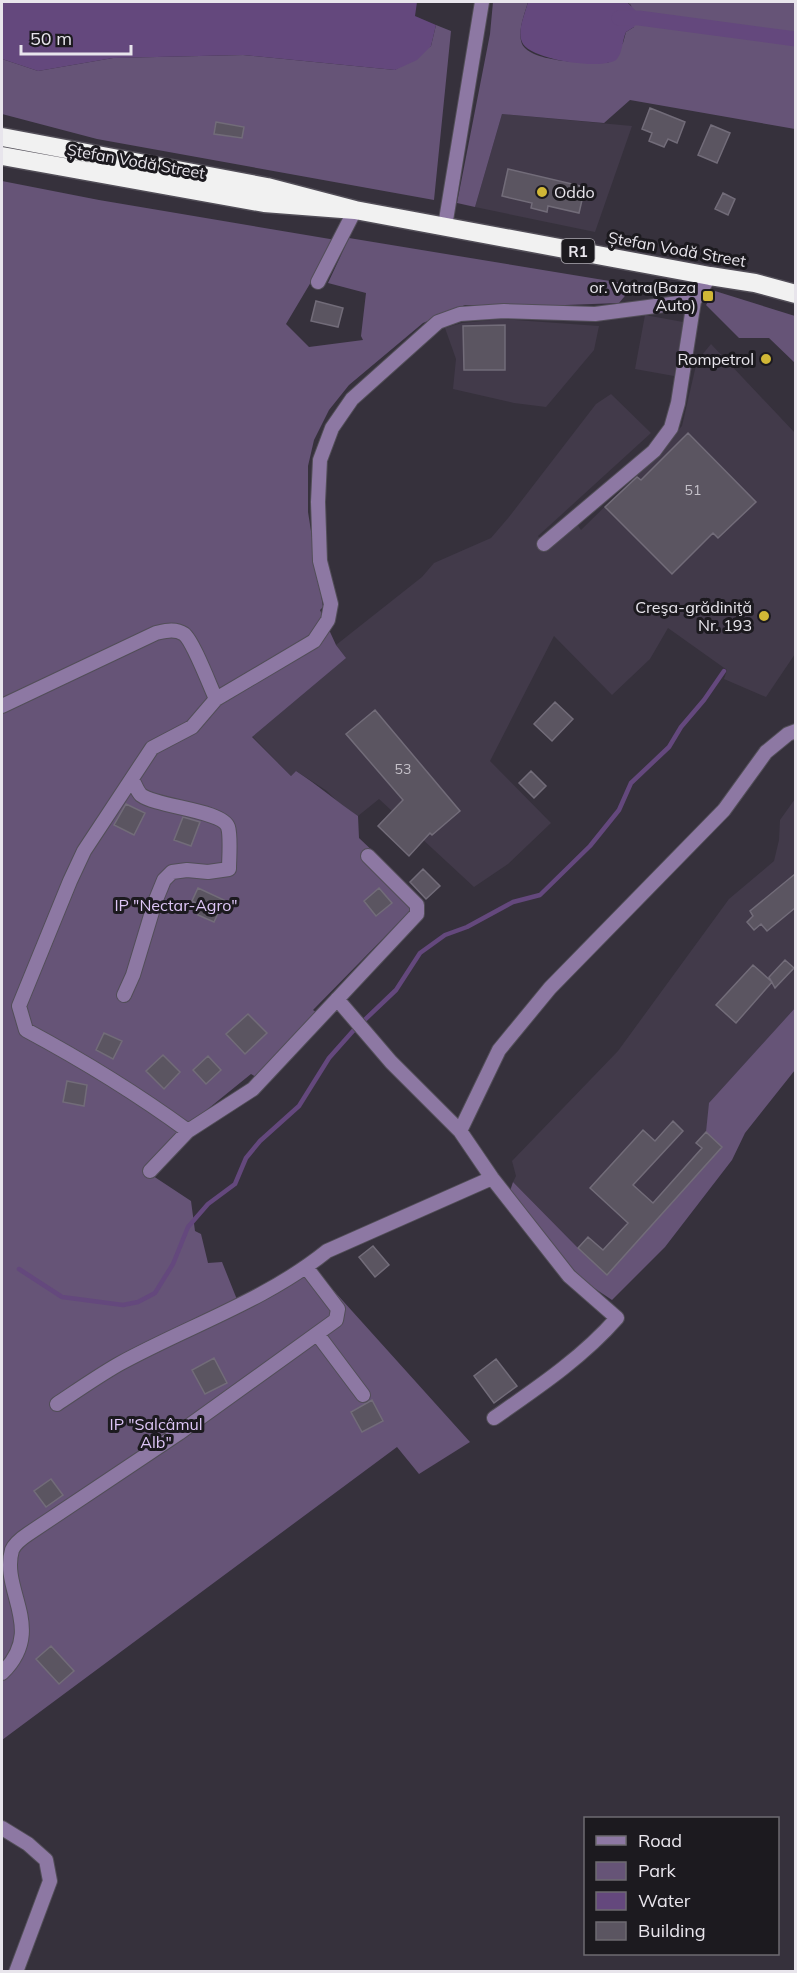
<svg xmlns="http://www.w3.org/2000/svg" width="797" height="1973" font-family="Mulish,sans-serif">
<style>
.built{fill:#423a4a}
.green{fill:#665477}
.water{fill:#64487d}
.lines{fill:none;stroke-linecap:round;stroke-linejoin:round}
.stream{stroke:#64487d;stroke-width:4.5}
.canal{stroke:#64487d;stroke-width:15}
.building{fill:#5b5561;stroke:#726c79;stroke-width:1.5}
.minor-casing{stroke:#524e58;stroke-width:16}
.highway-casing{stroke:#524e58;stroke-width:21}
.minor{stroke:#8d78a3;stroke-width:14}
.highway{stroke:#f1f1f1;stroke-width:18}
.poi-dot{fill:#d1b736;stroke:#1c1a1f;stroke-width:2}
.labels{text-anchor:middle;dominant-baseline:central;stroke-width:6;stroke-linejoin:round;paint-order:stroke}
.number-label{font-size:14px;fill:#c5c1c9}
.shield{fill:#1c1a1f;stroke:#aba8ae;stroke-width:1.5}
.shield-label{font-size:15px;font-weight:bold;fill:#e8e5ec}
.street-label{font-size:16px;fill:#e8e5ec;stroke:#1c1a1f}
.poi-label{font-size:16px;fill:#e8e5ec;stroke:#1c1a1f;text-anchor:end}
.park-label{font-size:16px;fill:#dec6f7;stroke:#1c1a1f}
</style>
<rect width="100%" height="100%" fill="#36313c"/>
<path class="built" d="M502,114L632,126L595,232L475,207Z
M645,315L683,322L674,376L635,369Z
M501,319L599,326L594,350L546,407L514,403L453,389L456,359L445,328L462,323Z
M711,344L795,433V654L766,697L724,679L727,670L668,628L650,659L612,695L554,636L490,761L551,823L508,864L474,887L379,799L358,816L341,805L327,791L296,771L291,776L252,736L345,657L336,645L422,577L434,563L491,538L509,517L596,404L611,394L651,433L538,536L547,547L577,524L581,530L636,476L682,426L697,361Z
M795,799V1008L710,1103L722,1147L607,1275L578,1248L513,1182L516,1176L512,1161L618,1051L729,899L774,861L779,840L780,820Z"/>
<path class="green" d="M493,2H528C525,13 517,31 522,44C531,63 590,63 608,63L623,43L626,32L634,27L631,5L627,2H795V129L630,100L604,123L502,114L475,207L457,203L490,34Z
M436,25L451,31L434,200L97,139L2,114V59L38,71L113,58L243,55L395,70L431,46Z
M2,181L99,200L336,240L286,324L309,347L363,340L361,336L366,293L328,283L349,238L634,285L619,303L539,306L465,305L423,323L349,385L329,410L314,440L308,466V512L323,607L320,610L336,645L346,658L252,737L291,776L296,771C318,785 337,802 358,816L359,838L378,856L409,905L410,911L313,1010L319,1014L256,1077L251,1074L193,1121L144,1170L191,1201L195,1231L201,1234L208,1263L222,1262L238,1302L307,1261L470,1442L419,1474L397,1447L2,1740Z
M715,291L795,316V363L769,338H739L706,305Z
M795,1008V1070L745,1133L732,1160L665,1247L612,1300L582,1280L510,1191L513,1182L578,1248L607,1274L722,1147L706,1132L709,1103Z"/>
<path class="water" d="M2,2H417L415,16L436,25L431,46L417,60L395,70L243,55L113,58L38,71L2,59Z
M528,2H627L636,11L639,18L634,27L626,32C622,41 623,51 617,59C606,71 528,60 522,42C517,30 525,14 528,2Z"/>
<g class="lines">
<path class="stream" d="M19,1269L62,1297L123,1305L138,1302L155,1293L173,1264L188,1227L208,1204L235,1184L246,1158L260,1141L299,1106L329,1058L353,1031L396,990L420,953L445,935L467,927L513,902L540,895L590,846L619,810L631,783L669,747L681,727L704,700L724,671"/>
<path class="canal" d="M619,18H639L796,39"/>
</g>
<path class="building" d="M650,108L685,122L677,143L668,139L664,147L649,141L652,133L642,129Z
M216,122L244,127L242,138L214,134Z
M711,125L730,133L717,163L698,155Z
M508,169L585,187L579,213L548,206L547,212L531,208L532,203L502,196Z
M723,193L735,199L728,215L715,209Z
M316,301L343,308L338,327L311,321Z
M505,325V370H464L463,326Z
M688,433L756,502L718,538L713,533L672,574L605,507L637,477L641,480Z
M555,702L573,719L552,741L534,724Z
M375,710L460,811L432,835L430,833L409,856L378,826L403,800L346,734Z
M531,771L546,786L534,798L519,783Z
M126,804L145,813L134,835L114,825Z
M183,817L200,822L191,846L174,840Z
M423,869L440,886L426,899L410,882Z
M795,874V908L767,931L761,924L754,930L747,922L753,916L750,911Z
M198,888L224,900L214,922L198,915L202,906L192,901Z
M379,888L392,903L376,916L364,901Z
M785,960L794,968L775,988L769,977Z
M753,965L772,982L736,1023L716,1005Z
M248,1014L267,1033L245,1054L226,1034Z
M104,1033L122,1041L113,1059L96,1050Z
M163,1055L180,1072L164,1089L146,1071Z
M208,1056L221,1070L206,1084L193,1070Z
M67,1081L87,1085L84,1106L63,1102Z
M673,1121L683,1131L633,1185L653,1203L702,1148L696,1143L706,1132L722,1147L607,1275L578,1248L588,1237L603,1250L628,1223L590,1188L643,1130L655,1141Z
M373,1246L389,1265L375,1277L359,1257Z
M214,1358L227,1383L205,1394L192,1370Z
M496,1359L517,1386L494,1403L474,1376Z
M372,1400L383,1421L362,1432L351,1412Z
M51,1479L63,1495L46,1507L34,1491Z
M51,1646L74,1671L59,1684L36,1659Z"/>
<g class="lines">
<g class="minor-casing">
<path id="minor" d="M445,226L482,2
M318,282L355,210
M544,544L654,451L671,428L678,403L694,301L710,276
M2,706L156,633C165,631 175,628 184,634C193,641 210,686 216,699
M124,995L133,975L155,902L164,880L172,872L187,870L208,872L229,869C229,859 231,836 228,827C222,810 157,807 141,795C137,791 135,784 132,779
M337,999L391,1062L460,1131L492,1178L569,1276L617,1318C582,1358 537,1388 494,1418
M188,1131C136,1093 82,1060 26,1030L19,1006L70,881L84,851L152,748L192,727L216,699L314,641L328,620L331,604L320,561L318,502L320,460L332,428L352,399L438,322L460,314L504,311L595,314L694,301
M460,1131L499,1050L550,988L724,810L766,752L788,734L796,731
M150,1171L188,1131L253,1089L417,914V905L368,856
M318,1335L363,1395
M57,1404C78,1390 98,1376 119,1364C188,1326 265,1301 327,1251L492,1178
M2,1673C47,1629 0,1591 12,1550C15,1543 22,1538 28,1534L179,1433L336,1320L338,1309L306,1267
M2,1828L28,1844L46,1860L50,1881L16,1972"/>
</g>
<g class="highway-casing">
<path id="highway" d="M2,137L267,187L355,210L264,203L2,156
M355,210L710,276L755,283L796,294"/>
</g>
<use href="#minor" class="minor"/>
<use href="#highway" class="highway"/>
</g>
<g class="poi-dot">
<circle cx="542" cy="192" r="6"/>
<rect x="702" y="290" width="12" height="12" rx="3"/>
<circle cx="766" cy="359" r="6"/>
<circle cx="764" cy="616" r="6"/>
</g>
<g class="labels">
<g class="number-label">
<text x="693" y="490">51</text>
<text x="403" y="769">53</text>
</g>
<rect class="shield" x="561.5" y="239" width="33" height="24" rx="4.5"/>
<g class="shield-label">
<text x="578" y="251">R1</text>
</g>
<g class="street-label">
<text transform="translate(136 161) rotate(10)">Ștefan Vodă Street</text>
<text transform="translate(677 249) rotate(10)">Ștefan Vodă Street</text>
</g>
<g class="poi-label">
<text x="554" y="192" text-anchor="start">Oddo</text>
<text x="696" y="287">or. Vatra(Baza<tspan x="696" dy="18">Auto)</tspan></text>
<text x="754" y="359">Rompetrol</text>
<text x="752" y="607">Creşa-grădiniţă<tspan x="752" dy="18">Nr. 193</tspan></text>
</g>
<g class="park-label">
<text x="176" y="905">IP "Nectar-Agro"</text>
<text x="156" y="1424">IP "Salcâmul<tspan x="156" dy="18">Alb"</tspan></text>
</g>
</g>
<rect width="797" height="1973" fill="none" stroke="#e8e5ec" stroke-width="6"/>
<rect x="584" y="1817" width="195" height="138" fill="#1c1a1f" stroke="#6e6b71" stroke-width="1.5"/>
<rect x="596" y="1836" width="30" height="9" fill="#8d78a3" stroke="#6e6b71" stroke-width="1.5"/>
<text x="638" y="1847" font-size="18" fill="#e8e5ec">Road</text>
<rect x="596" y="1862" width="30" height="18" fill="#665477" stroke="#6e6b71" stroke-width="1.5"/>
<text x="638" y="1877" font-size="18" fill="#e8e5ec">Park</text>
<rect x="596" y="1892" width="30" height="18" fill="#64487d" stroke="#6e6b71" stroke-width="1.5"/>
<text x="638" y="1907" font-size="18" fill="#e8e5ec">Water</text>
<rect x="596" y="1922" width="30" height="18" fill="#5b5561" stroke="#6e6b71" stroke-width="1.5"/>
<text x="638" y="1937" font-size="18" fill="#e8e5ec">Building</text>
<path d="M21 45v9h110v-9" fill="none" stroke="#e8e5ec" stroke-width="3"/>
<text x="30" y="45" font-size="18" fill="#e8e5ec" stroke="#1c1a1f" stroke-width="4.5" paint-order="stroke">50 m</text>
</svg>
